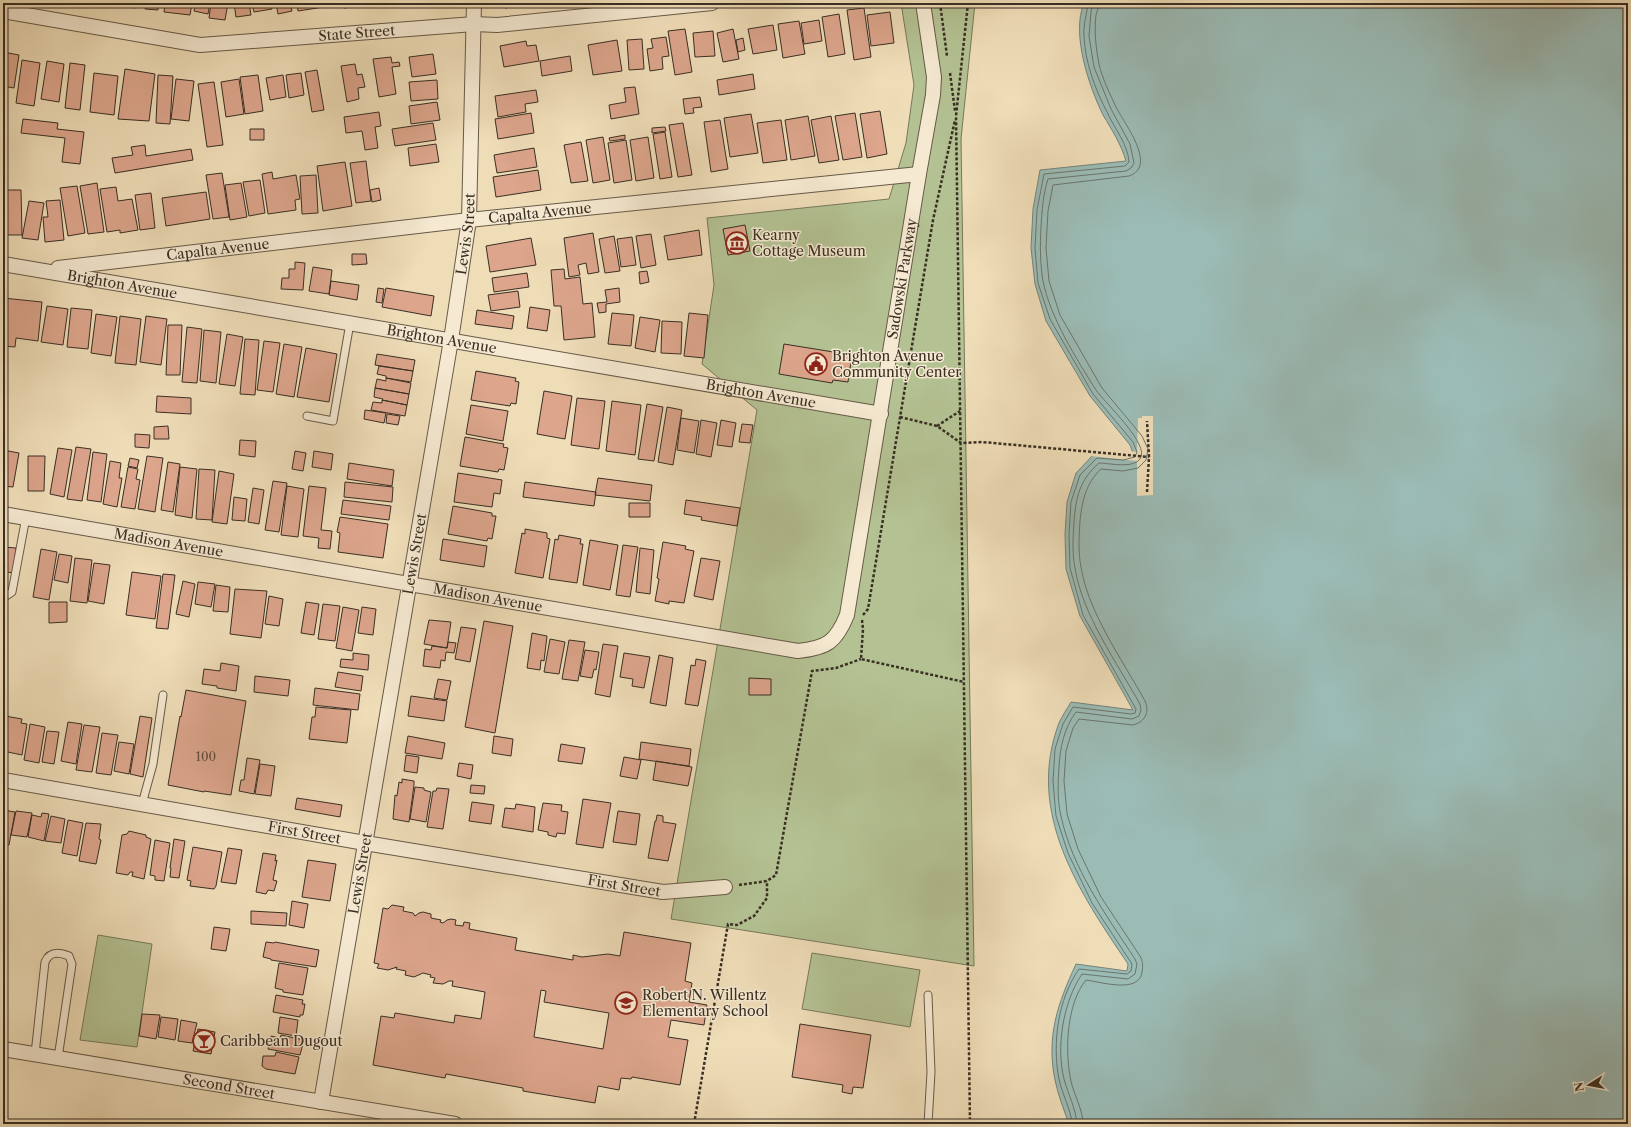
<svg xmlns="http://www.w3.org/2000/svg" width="1631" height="1127" font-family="'Libre Caslon Text',serif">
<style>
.green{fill:#b4c293;stroke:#76785b}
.water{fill:#9bbbb5;stroke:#74837b}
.pier{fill:#efddb8}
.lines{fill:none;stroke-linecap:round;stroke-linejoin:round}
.shore{stroke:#6a756c;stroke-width:1}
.building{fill:#dca58c;stroke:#392f23;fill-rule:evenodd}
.service-casing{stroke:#665a48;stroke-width:9}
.minor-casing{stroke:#665a48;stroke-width:16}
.path{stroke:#392f23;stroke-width:2.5;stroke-dasharray:3 2;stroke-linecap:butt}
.service{stroke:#f5e9d1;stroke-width:7}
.minor{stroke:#f5e9d1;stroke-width:14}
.labels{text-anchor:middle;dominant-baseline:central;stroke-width:3;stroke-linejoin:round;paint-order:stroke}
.number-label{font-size:12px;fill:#624c3d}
.street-label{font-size:14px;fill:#392f23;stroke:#f5e9d1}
.poi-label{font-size:14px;fill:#392f23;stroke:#f5e9d1;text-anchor:start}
</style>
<rect width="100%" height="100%" fill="#efddb8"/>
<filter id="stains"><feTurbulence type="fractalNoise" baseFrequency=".005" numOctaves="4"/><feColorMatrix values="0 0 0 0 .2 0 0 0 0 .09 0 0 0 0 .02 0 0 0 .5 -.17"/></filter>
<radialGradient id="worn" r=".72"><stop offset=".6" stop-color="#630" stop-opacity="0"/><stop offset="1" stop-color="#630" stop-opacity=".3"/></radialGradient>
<path class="green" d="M901,3H975L961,139L974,966L671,919L757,410L702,364L714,285L707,218L889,199L906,143L914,85Z
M98,935L152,944L137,1047L80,1040Z
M812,953L920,970L910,1027L802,1009Z"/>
<path class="water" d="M1084,3H1628V1124H1069C1064,1110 1058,1095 1055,1080C1046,1036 1058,1003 1076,964L1127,971L1128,964C1080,893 1025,813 1059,723C1062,716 1067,709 1071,702L1133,710L1080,616L1066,569L1065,534L1067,502L1076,473L1095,453L1122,456L1133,453L1130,445L1090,396L1046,321L1035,284L1031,248L1033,209L1040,170L1126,161C1121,144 1112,130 1103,115C1089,86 1071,34 1084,3Z"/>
<path class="pier" d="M1142,416H1153V495L1137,496V461L1090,456L1095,451L1122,454L1130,451L1137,452L1138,418H1142Z"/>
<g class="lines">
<path class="shore" d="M1072,1124C1071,1109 1062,1094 1059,1079C1052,1043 1058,999 1079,969L1127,974L1131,971L1132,964L1092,903L1068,853L1056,816L1053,781L1055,749L1063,724L1073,707L1131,714L1135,713L1136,709L1083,615L1070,568L1069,534L1071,502L1080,475L1097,458L1123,460L1135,457L1137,452L1133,442L1093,394L1050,319L1038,283L1035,248L1037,210L1044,174L1125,166L1129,162C1128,144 1114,128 1107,112C1095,89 1085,62 1084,36C1083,25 1087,14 1088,3
M1077,1124C1076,1109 1068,1094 1064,1079C1056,1047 1063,1002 1082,974L1128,979L1135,974L1137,964L1135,959C1106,915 1072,868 1061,816C1057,800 1058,782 1059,767C1060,748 1064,728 1076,712L1132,719L1139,716L1141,710L1140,704C1117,663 1082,614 1075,568C1072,554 1073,537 1074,522C1076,497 1079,481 1099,463C1109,463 1132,469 1140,459C1151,445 1104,402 1096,390C1077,360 1050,317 1043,281C1040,263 1040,245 1041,227C1042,211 1043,194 1048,179L1126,171L1131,168L1134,163L1130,144L1111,109L1094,67L1089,36L1091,12L1093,3
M1083,1124C1083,1108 1072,1092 1070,1076C1065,1048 1067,1003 1086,980C1101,982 1139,994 1142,972C1143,966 1143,961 1140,956L1101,897L1078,849L1067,814L1064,781L1066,751L1073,728L1079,719L1133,725C1145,722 1150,712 1145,701C1123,661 1088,612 1081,567C1078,552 1079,536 1080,521C1082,501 1086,483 1101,469L1123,471L1138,468L1146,460L1148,449L1142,436L1102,388L1060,315L1049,281L1046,248L1048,211L1053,185L1129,176C1158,166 1124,123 1116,107C1110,94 1102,78 1099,64C1096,48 1094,32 1096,15C1097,11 1099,7 1099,3"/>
</g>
<path class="building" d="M119,3H136L135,8L119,5Z
M146,3H158V10L145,9Z
M165,3H192L190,15L164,12Z
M196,3H210L208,14L194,11Z
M211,3H228L225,20L209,18Z
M234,3H249L251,15L236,17Z
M252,3H271L272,9L254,12Z
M276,3H290L292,11L278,14Z
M297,3H324V7L298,11Z
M343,3H357L358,6L344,8Z
M505,3H538L505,8Z
M864,8L871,57L854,60L847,10Z
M890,12L894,43L871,46L867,15Z
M839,14L845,54L828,57L822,17Z
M819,20L822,41L804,44L801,23Z
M799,21L805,54L783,58L778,24Z
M773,25L777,50L753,54L748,29Z
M685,29L692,72L675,75L668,31Z
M733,29L739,59L723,62L717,33Z
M713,31L715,56L695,57L693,33Z
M666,37L669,56L662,57L663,69L650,71L647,49L653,48L651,39Z
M743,38L745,50L738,52L736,40Z
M642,39L644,69L629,70L627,40Z
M617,40L622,71L593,75L588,45Z
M526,41L527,46L536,45L539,61L504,67L500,46Z
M3,52L19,55L14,88L3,86Z
M433,54L436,74L412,77L409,57Z
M570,56L572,71L542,76L540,61Z
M391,57L392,63L399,62L400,66L392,67L396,94L379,97L373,59Z
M22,60L40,63L34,106L16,103Z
M47,61L64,64L59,102L41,99Z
M70,63L85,65L80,110L65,108Z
M355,64L357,75L362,74L365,87L358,88L359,99L347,102L341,66Z
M125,69L155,74L149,121L118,119Z
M317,70L324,110L312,112L305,72Z
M94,73L118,76L114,115L90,112Z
M301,73L304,95L289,98L286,75Z
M753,74L755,89L719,95L717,80Z
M158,75L173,76L170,124L156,123Z
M258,75L263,111L245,114L240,77Z
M283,75L286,97L270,100L266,78Z
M176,79L194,81L189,121L171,119Z
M239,79L244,114L226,117L221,82Z
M437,80L438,99L411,101L409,82Z
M214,82L223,145L207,147L198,84Z
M635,87L639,114L611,119L609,105L626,102L624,88Z
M536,90L538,102L525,104L526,112L498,117L495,96Z
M700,97L702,107L693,108L694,113L685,114L683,99Z
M437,102L440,120L411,124L409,106Z
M880,111L887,154L867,158L860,114Z
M379,112L381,126L375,127L378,148L365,150L362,131L346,133L344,117Z
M531,113L534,133L498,139L495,119Z
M855,113L862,157L843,160L835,116Z
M751,114L758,153L730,157L724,118Z
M808,116L815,156L791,160L785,120Z
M831,116L839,160L819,163L811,120Z
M23,119L58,123L57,129L84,132L80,164L62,162L65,138L21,133Z
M720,120L728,169L711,172L704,122Z
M781,120L787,160L763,163L757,123Z
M433,123L436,140L395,146L392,129Z
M683,123L692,175L678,177L669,125Z
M665,127L666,131L652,133V128Z
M250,129H264V140H250Z
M665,132L672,177L660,179L653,134Z
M625,135V139L610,141L609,138Z
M603,137L610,180L593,183L586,140Z
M648,137L654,178L636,181L630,140Z
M626,140L632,180L614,183L608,143Z
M581,142L588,181L571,183L564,145Z
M436,144L439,162L410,166L408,148Z
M145,145L146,156L191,149L193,160L115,173L112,158L133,155L131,147Z
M534,148L537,167L497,173L494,155Z
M366,161L371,201L356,203L350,163Z
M345,162L352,206L323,211L317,166Z
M538,170L541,190L496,197L493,177Z
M272,172L273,179L296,175L300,199L295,200L296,210L268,214L262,174Z
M222,173L229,217L213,219L206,175Z
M316,175L318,213L302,214L300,176Z
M260,180L265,213L249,216L243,182Z
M97,183L104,232L88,234L80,186Z
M241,183L247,217L230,220L225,185Z
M77,186L85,233L68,236L60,188Z
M116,187L118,201L132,199L138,230L120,233V230L107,232L100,189Z
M379,188L381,200L372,202L370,190Z
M3,190H21L22,235H3Z
M206,192L210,219L166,226L162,198Z
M151,193L155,228L140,230L135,195Z
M60,200L64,240L45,242L43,217H48L46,201Z
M29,201L44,203L38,240L22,238Z
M745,225L750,251L728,255L723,229Z
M699,230L702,255L668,260L664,236Z
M593,233L599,272L588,274L586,263L578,265L580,275L569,277L564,238Z
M651,234L656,265L641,268L636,236Z
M614,236L620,271L605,273L599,239Z
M632,237L636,265L621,267L617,239Z
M531,238L536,265L490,272L486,246Z
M352,254H366L367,264L352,265Z
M295,262L305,263L303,290L281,289L282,278H289V269H295Z
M313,267L332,270L329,294L309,291Z
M564,269L565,279L580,277L583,304L592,303L595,337L564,340L561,306H554L551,270Z
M647,271L649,282L640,284L639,272Z
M527,273L529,287L494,292L492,278Z
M331,281L359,285L357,300L329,295Z
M378,288L384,289L382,303L376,302Z
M386,288L434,296L431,316L382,307Z
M619,288L620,302L606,304V312L599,313L597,303L607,302L605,290Z
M518,291L520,307L491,311L488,295Z
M3,298L42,302L38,341L16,338L15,347L3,346Z
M47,306L68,309L63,345L41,342Z
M530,307L550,310L547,331L527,328Z
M71,308L92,310L88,349L67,347Z
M477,310L514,316L512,329L475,324Z
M612,313L634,315L631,346L608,344Z
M689,313L708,315L704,358L684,356Z
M96,314L117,317L111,356L91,353Z
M120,316L141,319L136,365L115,363Z
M146,316L167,319L161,365L140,362Z
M640,317L660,320L655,352L635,348Z
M662,321L682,322L681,354L661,353Z
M168,325H182L180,375H166Z
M187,327L202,329L197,383L182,382Z
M204,330L221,332L216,383L200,381Z
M227,334L243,337L235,386L219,384Z
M245,339L259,340L255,395L240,394Z
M264,341L280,343L273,392L257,390Z
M284,344L302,347L294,397L276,394Z
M784,344L852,355L848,382L833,380L832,383L779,374Z
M306,348L337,354L329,402L297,397Z
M377,354L415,360L413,371L375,365Z
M379,366L413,371L411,382L386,378V376L377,374Z
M476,371L516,378L515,381L519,382L516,404L511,403L510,406L471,400Z
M386,378L411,383L409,394L375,388L377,379L386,381Z
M375,388L409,394L407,405L382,400L383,399L374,397Z
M544,391L572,396L565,439L537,434Z
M157,396L191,398V414L156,412Z
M577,398L605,401L599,449L571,445Z
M382,400L407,405L405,416L371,410L373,402L382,403Z
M612,401L641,405L635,455L606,451Z
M647,404L663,407L654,461L638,459Z
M471,405L508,411L503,441L466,434Z
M667,407L682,410L673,465L658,462Z
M365,410L386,413L384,423L364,419Z
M387,414L400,416L398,425L386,423Z
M681,418L699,421L694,453L677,450Z
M701,420L717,423L711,457L696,454Z
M721,420L736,423L732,447L717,445Z
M742,424L753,425L750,443L739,442Z
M168,426L169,439H154V427Z
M135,434L150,435L149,448L135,447Z
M465,437L504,444L503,447L508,448L504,470L499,469L498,472L460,466Z
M240,440L256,441L255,457L239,455Z
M76,447L91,449L82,501L67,499Z
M58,448L72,450L64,497L50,494Z
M3,450L19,453L13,487L3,486Z
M295,451L306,453L303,471L292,469Z
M314,451L333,454L331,470L312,467Z
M93,452L107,454L101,502L87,500Z
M28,456H45L44,491H28Z
M147,456L163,458L155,512L138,509Z
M130,458L139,460L137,468L128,466Z
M110,461L121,463L119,478H122L117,507L103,504Z
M168,462L180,464L173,512L161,510Z
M349,463L394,470L392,486L347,479Z
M128,467L138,469L136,479L140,480L135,509L121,507Z
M180,467L197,469L192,518L175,515Z
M199,469L215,470L212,520L196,519Z
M219,471L234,474L227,524L212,522Z
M458,473L502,480L500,494L494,493L492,507L454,502Z
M598,478L652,485L650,501L595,495Z
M273,481L287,483L279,532L265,530Z
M345,482L393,487L392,502L344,497Z
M525,482L596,492L594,506L523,497Z
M287,486L304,489L298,537L281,535Z
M309,486L326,488L321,530L332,531L330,549L318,548L319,538L303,536Z
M253,488L264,490L259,524L248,522Z
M234,497L247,499L245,521L232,520Z
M343,500L391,506L389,520L341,514Z
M686,500L740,508L737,526L701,520L702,517L684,514Z
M629,503H650V517H629Z
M453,506L492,513V516H496L492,539L488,538L487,541L448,534Z
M340,517L388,524L383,558L338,552L340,533L337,532Z
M525,529L547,533V538L550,539L543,578L515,573L522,533L525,534Z
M559,535L581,539L580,544H583L577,583L549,579L555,539L558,540Z
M443,539L487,546L484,567L440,560Z
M590,540L618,545L610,590L583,585Z
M663,542L686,546L685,549L694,551L684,603L669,601V604L655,601L659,579L657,578Z
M623,545L638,547L630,597L616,595Z
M3,547L16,548L13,573L7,572L5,587L3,586Z
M640,548L654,550L650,594L636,592Z
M41,549L57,552L49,600L33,597Z
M59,554L72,556L68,583L54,580Z
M75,558L92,560L87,603L70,601Z
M701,558L720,561L713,600L694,596Z
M94,563L110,565L104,604L88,601Z
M132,572L161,576L155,619L126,615Z
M163,574L175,575L168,629L156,628Z
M183,581L195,584L189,617L176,614Z
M198,582L215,584L211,607L195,604Z
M216,585L230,587L228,612L213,611Z
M235,589L267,591L261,638L230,634Z
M269,596L283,599L279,626L265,624Z
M49,602H67V622L49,623Z
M306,602L319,604L314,635L301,633Z
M323,604L340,606L335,641L318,639Z
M343,607L359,610L352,651L336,648Z
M362,607L376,609L373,635L358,633Z
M429,620L451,622L447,648L424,644Z
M484,621L513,626L495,733L465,727Z
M461,627L476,629L470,662L455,659Z
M532,633L547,636L544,661L541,660L540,670L527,668Z
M550,639L565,642L559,674L544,672Z
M569,640L585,642L578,681L562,679Z
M448,642L456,643L454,653L446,652L445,661L441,660L440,668L423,666L425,649L431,650L432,646L447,648Z
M603,644L618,646L610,697L595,694Z
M585,650L599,652L596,670L594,669L592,678L580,676Z
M353,653L369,655L368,670L340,667L341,659L353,660Z
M624,653L650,657L644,688L632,686L633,679L620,677Z
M659,655L673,658L666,706L650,703Z
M696,659L706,661L698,706L685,704L691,665L695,666Z
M221,663L239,666L236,691L217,688V686L202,684L204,669L220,671Z
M338,672L363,676L361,691L335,687Z
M255,676L290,680L288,696L254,692Z
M749,678L771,679V695H749Z
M438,679L451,681L447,700L434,698Z
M315,688L360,694L358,710L313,705Z
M186,690L246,701L231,795L204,791V792L168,785L180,716L181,717Z
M411,696L447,701L444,721L408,716Z
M316,707L351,710L347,743L309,739L312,717H315Z
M5,716L22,719L21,723L27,724L22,755L3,751V721Z
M140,716L152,718L143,777L130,774Z
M68,722L82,724L76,764L61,761Z
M30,724L45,727L39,763L24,760Z
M84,725L100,727L92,772L76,770Z
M47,731L59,732L54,764L42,762Z
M102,733L118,735L111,775L96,773Z
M408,736L445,743L442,759L405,753Z
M494,736L513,739L511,756L492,753Z
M119,742L134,744L129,774L114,771Z
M641,742L691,749L689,766L639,759Z
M561,744L585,748L582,764L558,761Z
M406,755L419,757L417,773L404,771Z
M624,757L641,760L637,779L620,776Z
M247,758L260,760L254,794L239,791L241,780H244Z
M656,761L692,767L688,786L653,780Z
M459,763L473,765L471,779L457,776Z
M260,764L275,766L271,796L255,794Z
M402,779L414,781V785L409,822L393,819L395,795L397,796L399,782L402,783Z
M471,785L485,786L484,794L470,793Z
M415,787L424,788V790L431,792L426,822L410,819Z
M437,788L449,789L443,829L427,827L433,791H436Z
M297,798L342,805L340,817L295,809Z
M583,799L611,803L603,848L576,844Z
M472,802L494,805L491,824L469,821Z
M543,803L562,805L561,811L568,812L565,834L557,833L556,837L548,835V832L538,830Z
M516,804L535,807L533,832L502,827L505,808L515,809Z
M3,810L15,812L9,845L3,844Z
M16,811L32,813L27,837L11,835Z
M618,811L640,814L636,845L613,842Z
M42,813L49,814L44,841L28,837L32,815L41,817Z
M657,815L663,816V822L676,824L668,861L648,858L655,821H656Z
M51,816L65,819L61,843L45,841Z
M68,820L83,823L77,856L62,853Z
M86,823L101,824L99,839L101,840L96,864L79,861Z
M129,831L146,835V837L151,839L144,879L132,876L133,872H130L128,875L116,873L122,835L127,834Z
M174,839L185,841L179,878L170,877L171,868H170Z
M155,840L170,843L164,881L155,880V876L150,875Z
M193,847L222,852L216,886L214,889L190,886L191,881L187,880Z
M228,848L242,850L236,884L221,882Z
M263,853L276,855L275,861L277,860L273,880L277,881L274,891L268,890L266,894L256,892Z
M308,860L336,864L330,901L302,897Z
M292,901L308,904L304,928L289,925Z
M392,905L404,907L403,911L413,913L415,916L419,913L423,912L431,914V918L441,920L440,922L443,923L447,920L451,919L456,920L455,925L463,926L464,922L470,923L469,929L517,938L515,950L573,960V955L582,957L608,954L620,956L624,932L691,943L685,981L692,983L689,1002L707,1005L704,1025L671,1020L668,1037L688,1040L680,1085L632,1077L631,1079L621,1078L619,1090L598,1086L595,1103L523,1091V1088L446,1074L445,1078L373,1065L381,1016L394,1018L395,1013L454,1023L455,1015L481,1019L485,992L452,986L453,981H449L443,984L433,983L435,978L430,977L431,975L423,973L414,977L405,975L406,971L396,969L397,967L388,970L377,968L379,964L374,963L383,908L388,909ZM541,990L546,991L544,1002L609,1013L603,1049L534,1037Z
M251,911L287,913L286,926L251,924Z
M214,927L230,929L226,951L211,949Z
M266,942L274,943L275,942L319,950L316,967L271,960V959L263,957Z
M279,963L308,968L303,995L283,992V990L275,988Z
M276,995L303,1000L302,1004H305L303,1015H300V1017L273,1012Z
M142,1014L160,1015L156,1039L139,1036Z
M161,1017L178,1019L175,1040L158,1037Z
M280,1017L298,1020L296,1036L278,1033Z
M181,1020L197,1023L192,1043L178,1041Z
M800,1024L871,1035L863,1088L853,1087L852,1094L842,1092L843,1085L792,1077Z
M198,1029L215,1032L211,1054L193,1051Z
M281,1035L304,1040L300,1055L268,1049L271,1036L280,1038Z
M276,1052L299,1057L295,1074L266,1069L262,1066L263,1056H275Z"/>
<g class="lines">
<g class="service-casing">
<path id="service" d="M307,416L333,421L350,323
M3,598L12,592L26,517
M142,804L153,764L163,695
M35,1054L45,962C50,951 59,952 69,956L72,964L58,1058
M928,1124L931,1072L928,995"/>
</g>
<g class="minor-casing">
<g id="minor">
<path id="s1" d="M3,11L200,45L474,24L497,25L712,3"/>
<path id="s2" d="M3,264L881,414"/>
<path id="s3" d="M58,268L469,220L919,174"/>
<path id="s4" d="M3,514L798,651C827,648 836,642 847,615L919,174L933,95L934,77L923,3"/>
<path id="s5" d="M3,780L365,843L663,892L725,887"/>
<path id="s6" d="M3,1049L455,1124"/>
<path id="s7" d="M321,1102L451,340L469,220L474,3"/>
</g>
</g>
<path class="path" d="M940,3L947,56
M968,3L956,116L970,1124
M950,73L955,111
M900,417L937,426L961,443L982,442L1149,457
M937,426L960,411
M1147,492L1149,457L1147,421
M863,615L868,609L933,220L955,120
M862,620L863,629L861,659L964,682
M739,885L767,881L776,875L812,671L836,668L861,659
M694,1124L728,924L737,925L754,916L767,898V881"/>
<use href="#service" class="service"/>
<use href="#minor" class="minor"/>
</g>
<defs>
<g id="museum-ring" transform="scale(1.15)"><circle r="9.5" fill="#f5e9d1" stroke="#8f2418" stroke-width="1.5"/><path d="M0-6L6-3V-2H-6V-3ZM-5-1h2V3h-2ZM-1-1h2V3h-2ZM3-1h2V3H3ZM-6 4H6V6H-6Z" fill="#8f2418"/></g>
<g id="civic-ring" transform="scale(1.15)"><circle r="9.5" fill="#f5e9d1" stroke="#8f2418" stroke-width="1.5"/><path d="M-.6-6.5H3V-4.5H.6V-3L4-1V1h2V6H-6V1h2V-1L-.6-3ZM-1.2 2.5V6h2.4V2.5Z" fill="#8f2418"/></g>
<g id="school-ring" transform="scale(1.15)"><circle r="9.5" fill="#f5e9d1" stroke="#8f2418" stroke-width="1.5"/><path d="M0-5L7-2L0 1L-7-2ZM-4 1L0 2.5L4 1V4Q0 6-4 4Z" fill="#8f2418"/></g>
<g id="bar-ring" transform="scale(1.15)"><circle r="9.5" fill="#f5e9d1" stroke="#8f2418" stroke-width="1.5"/><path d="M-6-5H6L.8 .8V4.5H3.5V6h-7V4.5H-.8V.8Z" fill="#8f2418"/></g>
</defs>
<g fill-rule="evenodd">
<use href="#museum-ring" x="737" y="243"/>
<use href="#civic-ring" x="816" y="364"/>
<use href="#school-ring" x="626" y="1003"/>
<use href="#bar-ring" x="204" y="1041"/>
</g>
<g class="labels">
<g class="number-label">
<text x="206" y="756">100</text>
</g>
<g class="street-label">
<text stroke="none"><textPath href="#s1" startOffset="357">State Street</textPath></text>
<text stroke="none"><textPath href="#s3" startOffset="485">Capalta Avenue</textPath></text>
<text stroke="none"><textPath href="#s7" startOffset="880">Lewis Street</textPath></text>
<text stroke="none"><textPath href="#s3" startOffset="161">Capalta Avenue</textPath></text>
<text stroke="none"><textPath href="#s4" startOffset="1213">Sadowski Parkway</textPath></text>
<text stroke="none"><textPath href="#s2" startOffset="121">Brighton Avenue</textPath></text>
<text stroke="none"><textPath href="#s2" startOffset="445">Brighton Avenue</textPath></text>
<text stroke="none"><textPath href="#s2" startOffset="769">Brighton Avenue</textPath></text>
<text stroke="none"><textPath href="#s4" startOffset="168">Madison Avenue</textPath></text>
<text stroke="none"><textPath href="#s7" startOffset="556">Lewis Street</textPath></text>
<text stroke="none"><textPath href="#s4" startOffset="492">Madison Avenue</textPath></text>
<text stroke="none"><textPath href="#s5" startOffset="306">First Street</textPath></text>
<text stroke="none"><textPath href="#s7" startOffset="232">Lewis Street</textPath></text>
<text stroke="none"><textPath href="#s5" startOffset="630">First Street</textPath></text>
<text stroke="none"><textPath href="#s6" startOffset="229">Second Street</textPath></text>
</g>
<g class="poi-label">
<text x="752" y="235">Kearny<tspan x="752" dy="16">Cottage Museum</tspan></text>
<text x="832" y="356">Brighton Avenue<tspan x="832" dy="16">Community Center</tspan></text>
<text x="642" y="995">Robert N. Willentz<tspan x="642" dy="16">Elementary School</tspan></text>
<text x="220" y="1041">Caribbean Dugout</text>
</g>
</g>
<rect width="1631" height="1127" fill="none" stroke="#efddb8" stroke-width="16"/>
<rect x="4" y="4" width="1623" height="1119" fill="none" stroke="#392f23" stroke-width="2"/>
<rect x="8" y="8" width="1615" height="1111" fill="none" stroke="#392f23"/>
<g transform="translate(1589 1085) rotate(259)" stroke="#f5e9d1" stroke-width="3" paint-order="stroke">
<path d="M0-3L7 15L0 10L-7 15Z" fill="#392f23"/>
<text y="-6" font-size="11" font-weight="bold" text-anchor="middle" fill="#392f23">N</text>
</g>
<rect width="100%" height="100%" filter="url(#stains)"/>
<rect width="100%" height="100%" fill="url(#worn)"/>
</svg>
